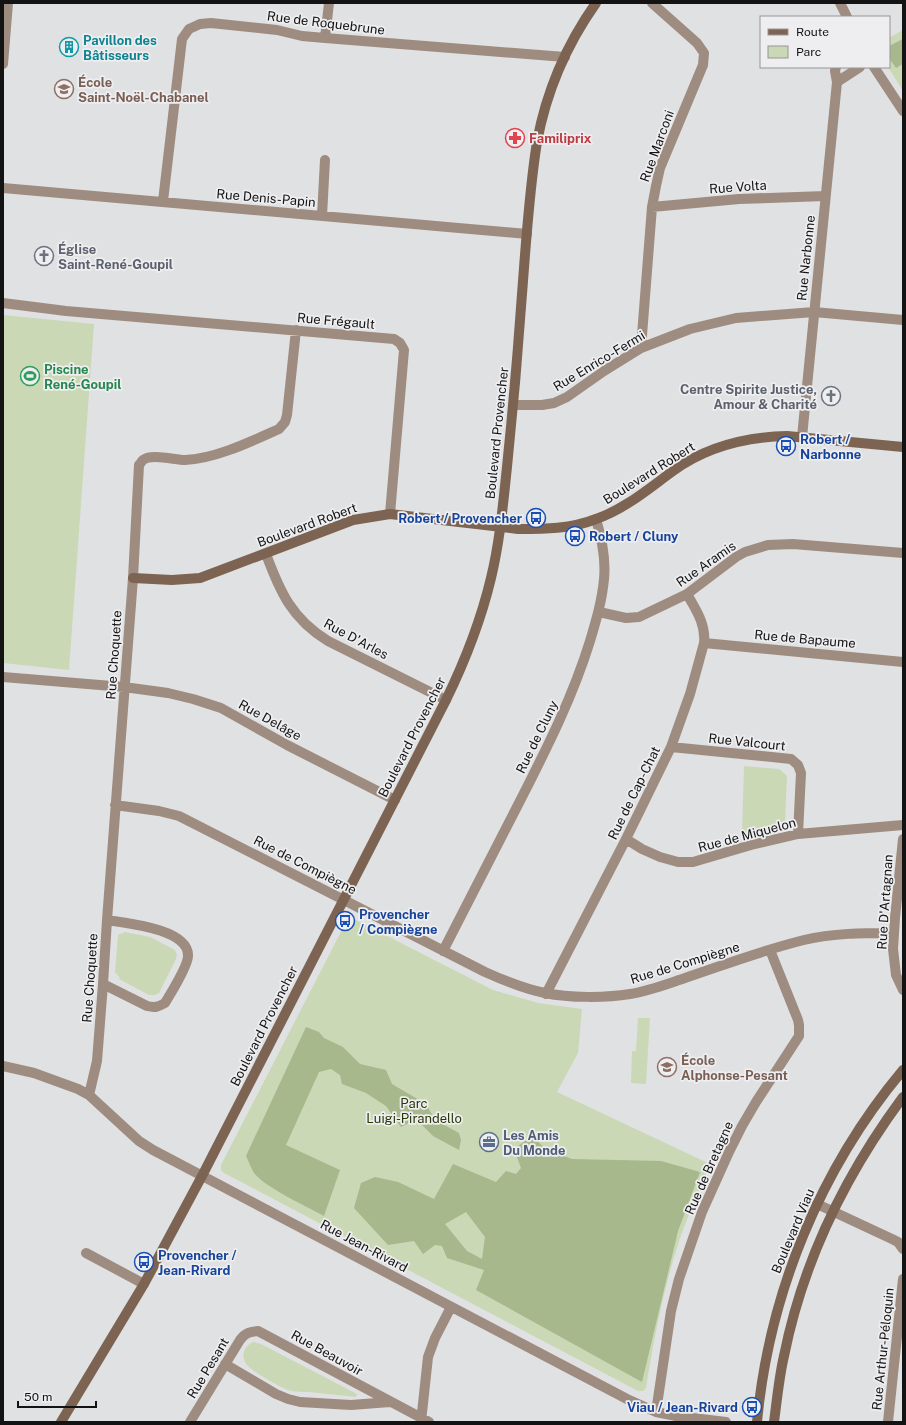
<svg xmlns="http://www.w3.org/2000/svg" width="906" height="1425" font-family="'Public Sans',sans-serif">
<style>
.green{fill:#cad8b6}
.forest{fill:#a6b88c;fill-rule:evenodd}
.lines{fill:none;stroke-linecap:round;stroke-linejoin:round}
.street{stroke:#9e8c80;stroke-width:10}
.secondary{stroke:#7d6452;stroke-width:10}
.labels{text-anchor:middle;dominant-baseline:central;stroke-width:3.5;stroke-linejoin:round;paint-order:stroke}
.street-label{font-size:13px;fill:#131314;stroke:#eeeef0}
.culture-label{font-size:13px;font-weight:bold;fill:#0d838f;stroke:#eeeef0;text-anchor:start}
.education-label{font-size:13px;font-weight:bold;fill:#785e54;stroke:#eeeef0;text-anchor:start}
.health-label{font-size:13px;font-weight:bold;fill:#be3a42;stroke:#eeeef0;text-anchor:start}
.worship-label{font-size:13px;font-weight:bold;fill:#5b616d;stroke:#eeeef0;text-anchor:start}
.leisure-label{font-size:13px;font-weight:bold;fill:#27864d;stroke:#eeeef0;text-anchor:start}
.transit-label{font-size:13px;font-weight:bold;fill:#164399;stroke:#eeeef0;text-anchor:start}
.park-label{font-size:13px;fill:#293806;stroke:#eeeef0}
.service-label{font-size:13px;font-weight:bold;fill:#4e5e75;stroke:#eeeef0;text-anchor:start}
</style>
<rect width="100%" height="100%" fill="#e0e1e3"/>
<path class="green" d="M903,30V91L888,67L889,38Z
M3,315L94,324L69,670L3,663Z
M744,766L779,769L787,776L785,821L782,825L742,834Z
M352,918L493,990L538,1003L582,1009L578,1053L557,1092L710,1164C700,1188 689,1213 680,1238C664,1287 654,1337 646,1388L643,1391H638L224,1173L221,1170V1165L344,926L348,921Z
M125,932L150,937L175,950L177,955L175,961L159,993L155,995H149L119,979L120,978L115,972L118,935Z
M638,1018H650L646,1084L631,1083L632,1051H636Z
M254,1342L261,1344L357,1394L356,1397C340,1395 325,1394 309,1392C303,1392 295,1392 288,1390C280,1387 253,1372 248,1366C240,1358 243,1345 254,1342Z"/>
<path class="forest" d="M903,39V64L896,68L889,58V46Z
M306,1027L319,1032L324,1038L343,1047L360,1064L386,1070L392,1084L426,1104L435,1120L459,1133L461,1140L459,1150L433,1136L416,1119L401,1127L386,1106L366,1093L342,1084L340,1075L331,1069L319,1072L286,1145L340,1170L324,1216C306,1206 266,1188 254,1173C251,1168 249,1162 246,1156Z
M536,1139L545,1149L572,1159L661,1161L700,1172L678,1231L642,1382L476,1290L484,1270L447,1258L442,1246L435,1245L423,1254L414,1241L388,1245L354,1208L361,1183L375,1177L398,1182L434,1199L453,1164L496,1182L506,1171L516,1174L521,1168L514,1149L525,1141ZM466,1212L485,1237L482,1259L467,1251L445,1224Z"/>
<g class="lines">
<path class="street" d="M840,3L847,17
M325,38L329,3
M3,64L8,3
M874,67L903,111
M837,82L860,67
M3,188L527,234
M163,201L182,39L189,29L200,24L211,23L277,30L302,36L325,38L565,57
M652,207L739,199L825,196
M322,216L325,160
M3,303L66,311L394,339L400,343L404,350L390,514
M641,348L652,207L656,186L660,168L703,65L704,53L697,43L652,3
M514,405H542L554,403L567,397L604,371L641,348L690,329L736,318L814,312L903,320
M802,437L837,82L835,71L836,67
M266,554C280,592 292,619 328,641L446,700
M599,612L626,618L639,617L687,594L736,557L745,552L768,545L793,544L903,553
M704,643L903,662
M3,677L124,687L168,693L193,699L221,708L287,745L395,800
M671,747L791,759L798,765L801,773L798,834
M115,805L159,811L179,816L485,972C505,981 524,989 545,993C569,998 606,998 630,994C649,991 667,984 685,978C724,965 763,950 804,940C833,933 863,933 894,933
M626,839L642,849L660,857L678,862H693L751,845L798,834L903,825
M903,839L895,918L893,949L896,975L903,990
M443,951C469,900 496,848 522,797C548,746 573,696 590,641C596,621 602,601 604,579C606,559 602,539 596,519
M103,984L147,1006C155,1008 158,1007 165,1003C171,993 188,966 188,956C189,929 126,923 107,920
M546,994L626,839L671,747L690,694L704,643C706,624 696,610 687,594
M3,1066L34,1073L78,1089L89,1095L139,1141L153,1150L627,1399L656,1412L676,1416L726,1422
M89,1095L97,1061L103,984L107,920L133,578L139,465C140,465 142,460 143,460C151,453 175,460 185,460C215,459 252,441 279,429L285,422L287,415L296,330
M817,1204L892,1239L898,1242L903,1249
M86,1253L144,1284
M225,1364L276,1394L288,1399L300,1402L351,1405L390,1402
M656,1412L671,1311L679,1279L702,1212L729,1152L742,1126L756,1102L799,1036V1025L798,1020L770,950
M190,1422L240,1340C245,1333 249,1332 258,1331L429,1422
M421,1422L428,1357L435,1338L451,1307
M888,1422L903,1279"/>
<path class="secondary" d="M133,578L172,580L200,578L353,520L390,514L518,529C544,529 571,529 596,519C625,509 648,489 673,471C706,447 747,437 787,436L903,447
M61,1422L144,1284L202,1176L446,700C465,661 481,620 491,578C500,541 503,504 507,467C513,409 518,351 522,294C526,243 529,192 537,142C546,93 567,44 596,3
M757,1422C769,1294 820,1169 903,1070
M774,1422C777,1400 779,1377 784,1356C803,1261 846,1174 903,1097"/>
</g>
<defs>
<g id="building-ring" transform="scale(1)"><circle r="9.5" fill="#eeeef0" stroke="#0f9aa8" stroke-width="1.5"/><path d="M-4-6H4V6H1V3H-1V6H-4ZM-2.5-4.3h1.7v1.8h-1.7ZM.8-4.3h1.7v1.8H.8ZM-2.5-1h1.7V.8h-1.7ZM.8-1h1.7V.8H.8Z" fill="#0f9aa8"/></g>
<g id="school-ring" transform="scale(1)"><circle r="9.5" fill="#eeeef0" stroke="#8d6e63" stroke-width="1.5"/><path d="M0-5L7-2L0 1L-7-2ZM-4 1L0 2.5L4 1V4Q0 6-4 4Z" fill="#8d6e63"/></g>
<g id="pharmacy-ring" transform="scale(1)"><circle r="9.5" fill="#eeeef0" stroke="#e0444e" stroke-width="1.5"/><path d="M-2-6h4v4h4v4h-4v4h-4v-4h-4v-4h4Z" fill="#e0444e"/></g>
<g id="church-ring" transform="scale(1)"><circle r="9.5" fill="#eeeef0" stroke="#6b7280" stroke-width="1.5"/><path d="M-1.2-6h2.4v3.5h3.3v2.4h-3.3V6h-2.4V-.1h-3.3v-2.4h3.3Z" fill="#6b7280"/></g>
<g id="stadium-ring" transform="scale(1)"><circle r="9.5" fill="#eeeef0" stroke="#2e9e5b" stroke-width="1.5"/><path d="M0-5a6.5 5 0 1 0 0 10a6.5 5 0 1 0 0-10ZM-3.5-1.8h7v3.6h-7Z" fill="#2e9e5b"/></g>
<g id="bus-ring" transform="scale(1)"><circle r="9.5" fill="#eeeef0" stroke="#1a4fb4" stroke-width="1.5"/><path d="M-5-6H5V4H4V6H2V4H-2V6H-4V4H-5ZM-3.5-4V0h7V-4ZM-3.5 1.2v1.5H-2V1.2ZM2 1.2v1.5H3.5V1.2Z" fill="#1a4fb4"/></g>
<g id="office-ring" transform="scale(1)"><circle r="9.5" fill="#eeeef0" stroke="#5c6f8a" stroke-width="1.5"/><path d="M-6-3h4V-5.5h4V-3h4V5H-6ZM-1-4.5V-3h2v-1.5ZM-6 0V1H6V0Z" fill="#5c6f8a"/></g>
</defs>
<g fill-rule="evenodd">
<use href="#building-ring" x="69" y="47"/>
<use href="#school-ring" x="64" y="89"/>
<use href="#pharmacy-ring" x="515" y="138"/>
<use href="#church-ring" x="44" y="256"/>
<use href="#stadium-ring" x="30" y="376"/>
<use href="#church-ring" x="831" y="396"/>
<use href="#bus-ring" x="786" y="446"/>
<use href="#bus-ring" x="536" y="518"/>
<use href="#bus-ring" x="575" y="536"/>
<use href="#bus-ring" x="345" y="921"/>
<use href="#school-ring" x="667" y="1067"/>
<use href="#office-ring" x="489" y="1142"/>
<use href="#bus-ring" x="144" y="1262"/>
<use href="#bus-ring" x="752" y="1407"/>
</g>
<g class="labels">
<g class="street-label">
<text transform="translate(326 23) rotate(7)">Rue de Roquebrune</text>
<text transform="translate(657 146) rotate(-70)">Rue Marconi</text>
<text transform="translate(738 187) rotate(-4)">Rue Volta</text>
<text transform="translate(266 198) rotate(5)">Rue Denis-Papin</text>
<text transform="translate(806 258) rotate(-84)">Rue Narbonne</text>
<text transform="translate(336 321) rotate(5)">Rue Frégault</text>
<text transform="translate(599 361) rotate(-31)">Rue Enrico-Fermi</text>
<text transform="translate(497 433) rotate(-84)">Boulevard Provencher</text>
<text transform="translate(649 473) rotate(-32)">Boulevard Robert</text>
<text transform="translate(307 525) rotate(-20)">Boulevard Robert</text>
<text transform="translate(706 564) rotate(-35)">Rue Aramis</text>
<text transform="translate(356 639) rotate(28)">Rue D'Arles</text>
<text transform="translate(805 639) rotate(5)">Rue de Bapaume</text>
<text transform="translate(114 655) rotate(-86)">Rue Choquette</text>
<text transform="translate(270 720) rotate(29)">Rue Delâge</text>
<text transform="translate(412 737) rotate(-63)">Boulevard Provencher</text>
<text transform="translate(537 737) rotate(-64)">Rue de Cluny</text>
<text transform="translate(747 742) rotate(6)">Rue Valcourt</text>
<text transform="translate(634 793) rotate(-64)">Rue de Cap-Chat</text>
<text transform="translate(747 835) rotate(-15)">Rue de Miquelon</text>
<text transform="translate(305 865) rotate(27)">Rue de Compiègne</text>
<text transform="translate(885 902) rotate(-86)">Rue D'Artagnan</text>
<text transform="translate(685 963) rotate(-17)">Rue de Compiègne</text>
<text transform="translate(90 978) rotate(-86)">Rue Choquette</text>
<text transform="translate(264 1026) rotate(-63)">Boulevard Provencher</text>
<text transform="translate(709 1168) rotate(-66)">Rue de Bretagne</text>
<text transform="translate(793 1231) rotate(-67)">Boulevard Viau</text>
<text transform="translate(364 1246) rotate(28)">Rue Jean-Rivard</text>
<text transform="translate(883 1349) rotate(-84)">Rue Arthur-Péloquin</text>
<text transform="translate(327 1353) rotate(29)">Rue Beauvoir</text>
<text transform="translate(208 1368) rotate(-59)">Rue Pesant</text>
</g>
<g class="culture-label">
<text x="83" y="40">Pavillon des<tspan x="83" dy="15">Bâtisseurs</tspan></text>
</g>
<g class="education-label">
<text x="78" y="82">École<tspan x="78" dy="15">Saint-Noël-Chabanel</tspan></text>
<text x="681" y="1060">École<tspan x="681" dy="15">Alphonse-Pesant</tspan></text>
</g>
<g class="health-label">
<text x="529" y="138">Familiprix</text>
</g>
<g class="worship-label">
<text x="58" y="249">Église<tspan x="58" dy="15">Saint-René-Goupil</tspan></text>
<text x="817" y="389" text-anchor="end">Centre Spirite Justice,<tspan x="817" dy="15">Amour &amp; Charité</tspan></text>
</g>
<g class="leisure-label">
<text x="44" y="369">Piscine<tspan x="44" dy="15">René-Goupil</tspan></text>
</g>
<g class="transit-label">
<text x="800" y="439">Robert /<tspan x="800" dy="15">Narbonne</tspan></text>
<text x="522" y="518" text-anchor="end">Robert / Provencher</text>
<text x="589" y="536">Robert / Cluny</text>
<text x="359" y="914">Provencher<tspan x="359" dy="15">/ Compiègne</tspan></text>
<text x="158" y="1255">Provencher /<tspan x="158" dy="15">Jean-Rivard</tspan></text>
<text x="738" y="1407" text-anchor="end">Viau / Jean-Rivard</text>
</g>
<g class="park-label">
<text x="414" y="1103">Parc<tspan x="414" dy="15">Luigi-Pirandello</tspan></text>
</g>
<g class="service-label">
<text x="503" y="1135">Les Amis<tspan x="503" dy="15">Du Monde</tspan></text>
</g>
</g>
<rect width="906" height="1425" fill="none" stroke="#131314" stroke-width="8"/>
<rect x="760" y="16" width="130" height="52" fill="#eeeef0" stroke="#969698"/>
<rect x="768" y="29" width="20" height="6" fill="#7d6452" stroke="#969698"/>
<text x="796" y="36" font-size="12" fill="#131314">Route</text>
<rect x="768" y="46" width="20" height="12" fill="#cad8b6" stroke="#969698"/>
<text x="796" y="56" font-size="12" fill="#131314">Parc</text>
<path d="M18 1401v6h78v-6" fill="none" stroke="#131314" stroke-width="2"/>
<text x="24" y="1401" font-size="12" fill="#131314" stroke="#eeeef0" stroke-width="3" paint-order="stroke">50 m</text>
</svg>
